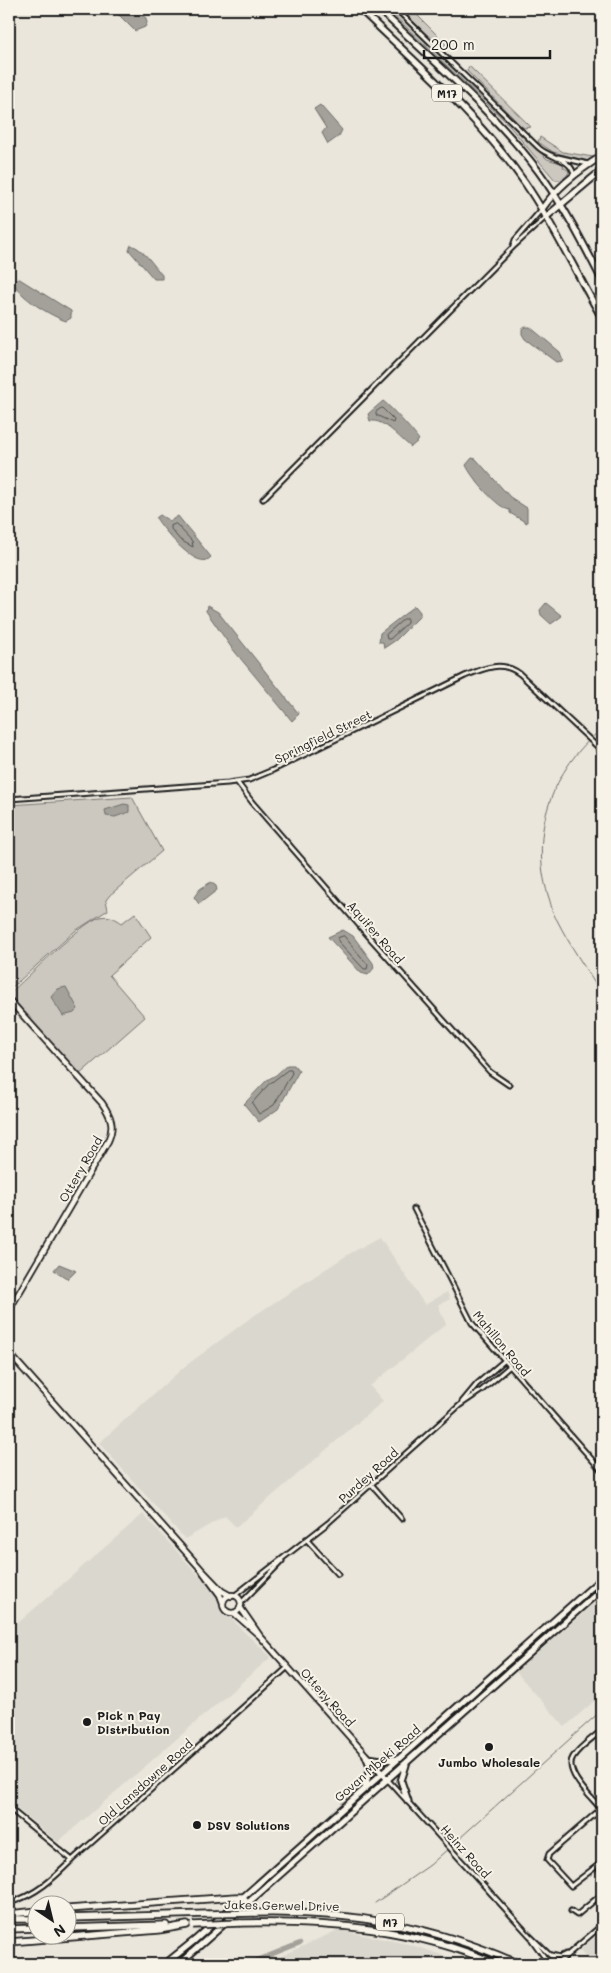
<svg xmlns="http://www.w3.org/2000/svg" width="611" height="1973" font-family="Mali,sans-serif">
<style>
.built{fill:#dad7ce}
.green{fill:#ccc8c0;stroke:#74726e}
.water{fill:#a3a19a;stroke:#6d6c68}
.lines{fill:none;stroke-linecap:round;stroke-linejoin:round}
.shore{stroke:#52514e;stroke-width:1}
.stream{stroke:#6d6c68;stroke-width:1}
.canal{stroke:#a3a19a;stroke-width:4.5}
.minor-casing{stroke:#1c1c1c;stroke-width:7}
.tertiary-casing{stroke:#1c1c1c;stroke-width:8}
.secondary-casing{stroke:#1c1c1c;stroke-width:9}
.primary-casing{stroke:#1c1c1c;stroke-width:9}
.trunk-casing{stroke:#1c1c1c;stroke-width:9}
.minor{stroke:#f7f3e8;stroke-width:3}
.tertiary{stroke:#f7f3e8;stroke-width:4.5}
.secondary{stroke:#f7f3e8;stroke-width:5}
.primary{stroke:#f7f3e8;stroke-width:5}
.trunk{stroke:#f7f3e8;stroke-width:5.5}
.trunk-bridge-casing{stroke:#1c1c1c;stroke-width:9;stroke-linecap:butt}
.trunk-bridge{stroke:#f7f3e8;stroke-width:5.5}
.poi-dot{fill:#1c1c1c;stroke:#f7f3e8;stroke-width:2}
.labels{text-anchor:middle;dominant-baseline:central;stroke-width:4;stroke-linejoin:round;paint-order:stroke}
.shield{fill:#f7f3e8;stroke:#5e5c59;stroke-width:1}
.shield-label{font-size:11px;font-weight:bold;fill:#1c1c1c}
.street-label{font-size:12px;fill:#1c1c1c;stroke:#f7f3e8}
.poi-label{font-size:12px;font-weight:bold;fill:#1c1c1c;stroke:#f7f3e8;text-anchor:start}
</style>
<rect width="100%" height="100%" fill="#eae6dc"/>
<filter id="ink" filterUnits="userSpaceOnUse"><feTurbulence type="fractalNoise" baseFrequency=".02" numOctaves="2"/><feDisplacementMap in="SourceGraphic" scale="10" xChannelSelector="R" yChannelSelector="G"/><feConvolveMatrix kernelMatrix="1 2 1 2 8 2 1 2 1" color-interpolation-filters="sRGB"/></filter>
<g filter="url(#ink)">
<path class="built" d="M380,1237L425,1305L447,1292L450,1299L438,1305L446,1324L370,1386L383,1401L236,1527L225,1516L185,1539L99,1443L184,1367L249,1319L349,1254Z
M143,1514L213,1591L238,1626L271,1657L58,1842L9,1802V1613L18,1623Z
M602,1596V1694L565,1727L516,1672Z
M338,1930L408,1944L470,1964H264Z
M602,1931V1964H592L580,1950Z"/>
<path class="green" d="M387,9H392L547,159L564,164L563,167L569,171C568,177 561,181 555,180L505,121Z
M401,9H411L446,44L443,47L436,44Z
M469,66L531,127L524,128L521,126L467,71Z
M540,137L563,152L593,157L587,161L553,152L538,142Z
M132,797L162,851L110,895L106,900L108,910L75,931L9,990V805Z
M135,913L151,937L109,975L145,1017L79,1075L9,994C27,978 81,923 100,917C109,915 115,918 122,923Z"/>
<path class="water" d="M113,9H134L146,18L147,23L145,27L135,31Z
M320,105L342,130L339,136L328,144L322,133L326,128L314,109Z
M131,245C143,248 154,266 162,275V279H154L129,250Z
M18,278L71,311V318L66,321C51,316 19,297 13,282Z
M526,327H530L560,352L563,361L556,362L525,339L522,334V329Z
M383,401C387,403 415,433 419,440L411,447C400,439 385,419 370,421L368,414Z
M472,458L476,459L510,497L527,508V523L510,513V510C498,509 471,477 466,465Z
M160,515L170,521L178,516L211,557C198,573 163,529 156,518Z
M546,603L562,616L551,624L541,615L540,610Z
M207,606L218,612L299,714L292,721L231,647L206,611Z
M415,606L420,612V616L396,640L384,648L383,642H379L380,633Z
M124,804L129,805V812L115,817L106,816L105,810Z
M211,882L216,886L217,890L199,904L194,897L200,889Z
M343,930L353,936L373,963L374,968L368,975L361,973L328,937Z
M66,987L78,1009L74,1013L63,1016L51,997L58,989Z
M287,1065H294L299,1071L278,1109L259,1122L244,1104L267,1080L276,1075Z
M59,1264L74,1270L76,1271L68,1279L54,1270Z"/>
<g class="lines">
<path class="shore" d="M382,408L394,420L393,423L376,415V412Z
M176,524L192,541L193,547L180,540L171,529V526Z
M404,619H407V623L390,639H387L386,635Z
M344,936L368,965L367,969H364L338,941V938Z
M288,1070H291L292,1073L274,1105L259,1114L252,1103L268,1085Z"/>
<path class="stream" d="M602,729C552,768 529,834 548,895C551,903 552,913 557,920C570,946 587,970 602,995
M375,1903L430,1865L602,1710"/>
<path class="canal" d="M248,1964L300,1943"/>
<g class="minor-casing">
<path id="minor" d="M396,9L539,148C550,158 571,158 574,175
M558,157L588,164
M513,246L515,240L541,210
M263,499L513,247L546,217
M237,782L252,802L371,939L490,1072L509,1085
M9,799L228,783L249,780L273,770L465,676C484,668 502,660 520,674L602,751
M414,1209L472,1323L602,1471
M462,1402L477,1384L505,1360
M372,1485L402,1519
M306,1539L338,1574
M234,1596L328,1523L460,1405L482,1390L510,1366
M241,1603L282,1561
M598,1734L602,1739
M388,1780L529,1935L558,1963
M9,1808L72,1860
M602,1808L549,1854L547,1860L571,1886L602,1862
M602,1810C592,1798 563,1772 573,1757C579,1747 593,1738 602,1730
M9,1903C36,1895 53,1879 72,1860L288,1667
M571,1911L577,1915L602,1894
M532,1940L545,1958L558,1963
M551,1955L560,1957L566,1954
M558,1963L602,1925"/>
</g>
<g class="tertiary-casing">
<path id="tertiary" d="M9,1000L102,1103C111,1116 115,1126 108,1141L9,1310
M9,1353L201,1569L222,1591L231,1596
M203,1572L220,1595L223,1603
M223 1604a9 9 0 1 1 18 0a9 9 0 1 1-18 0Z
M240,1607L260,1636L388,1780
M234,1613L260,1636"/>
</g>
<g class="secondary-casing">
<path id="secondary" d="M542,209C557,187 579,170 602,156
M546,217L602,170
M368,1758L382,1760L397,1759
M406,1765L401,1781L408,1801
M365,1785L371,1768L366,1756
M165,1964L195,1940L602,1578
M179,1964L602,1589"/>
</g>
<g class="primary-casing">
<path id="primary" d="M360,9C417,64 479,117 525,183C554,225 576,273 602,318
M379,9C432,60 495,113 539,172C564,206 583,243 602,280"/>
</g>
<g class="trunk-casing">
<path id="trunk" d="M68,1909L235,1897H242L248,1904
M255,1913C350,1911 432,1925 519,1964
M9,1914L38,1911
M68,1918L207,1914
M9,1919H38
M240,1923C327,1921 415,1928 496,1964
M68,1928L166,1925
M9,1929L38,1928
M9,1942L159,1930L187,1925
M558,1963L559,1964"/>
</g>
<use href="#minor" class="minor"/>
<use href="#tertiary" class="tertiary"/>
<use href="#secondary" class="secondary"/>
<use href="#primary" class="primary"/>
<use href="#trunk" class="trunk"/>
<g class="trunk-bridge-casing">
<path id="trunk-bridge" d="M207,1914L255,1913
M193,1925L240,1923"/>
</g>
<use href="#trunk-bridge" class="trunk-bridge"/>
</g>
</g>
<g class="poi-dot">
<circle cx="87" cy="1722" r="5"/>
<circle cx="489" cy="1747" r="5"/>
<circle cx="197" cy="1825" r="5"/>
</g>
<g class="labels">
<g class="shield">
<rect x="432" y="84.5" width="30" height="17" rx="4"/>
<rect x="376" y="1913.5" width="28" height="17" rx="4"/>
</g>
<g class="shield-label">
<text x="447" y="93">M17</text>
<text x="390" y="1922">M7</text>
</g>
<g class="street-label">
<text transform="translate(323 736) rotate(-26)">Springfield Street</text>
<text transform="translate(376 932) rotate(49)">Aquifer Road</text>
<text transform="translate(80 1169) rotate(-60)">Ottery Road</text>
<text transform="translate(502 1343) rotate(50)">Mahillon Road</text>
<text transform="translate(368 1475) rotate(-42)">Purdey Road</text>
<text transform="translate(328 1697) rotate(48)">Ottery Road</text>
<text transform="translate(377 1763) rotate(-41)">Govan Mbeki Road</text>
<text transform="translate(145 1782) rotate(-42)">Old Lansdowne Road</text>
<text transform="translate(466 1851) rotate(48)">Heinz Road</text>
<text transform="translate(282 1905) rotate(1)">Jakes Gerwel Drive</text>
</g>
<g class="poi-label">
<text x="97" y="1715">Pick n Pay<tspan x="97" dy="14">Distribution</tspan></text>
<text x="489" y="1762" text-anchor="middle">Jumbo Wholesale</text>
<text x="207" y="1825">DSV Solutions</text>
</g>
</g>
<rect width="611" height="1973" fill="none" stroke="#f7f3e8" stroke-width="30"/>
<rect x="15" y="15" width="581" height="1943" fill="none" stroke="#1c1c1c" stroke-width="2" filter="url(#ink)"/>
<g transform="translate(52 1920) rotate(145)"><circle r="24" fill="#f7f3e8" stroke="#9f9d96"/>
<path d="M0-4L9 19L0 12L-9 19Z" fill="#1c1c1c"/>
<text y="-8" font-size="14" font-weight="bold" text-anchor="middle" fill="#1c1c1c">N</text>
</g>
<path d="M424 50v8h126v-8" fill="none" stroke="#1c1c1c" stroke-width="2.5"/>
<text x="431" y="50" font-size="15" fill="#1c1c1c" stroke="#f7f3e8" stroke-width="4" paint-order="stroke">200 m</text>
</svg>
